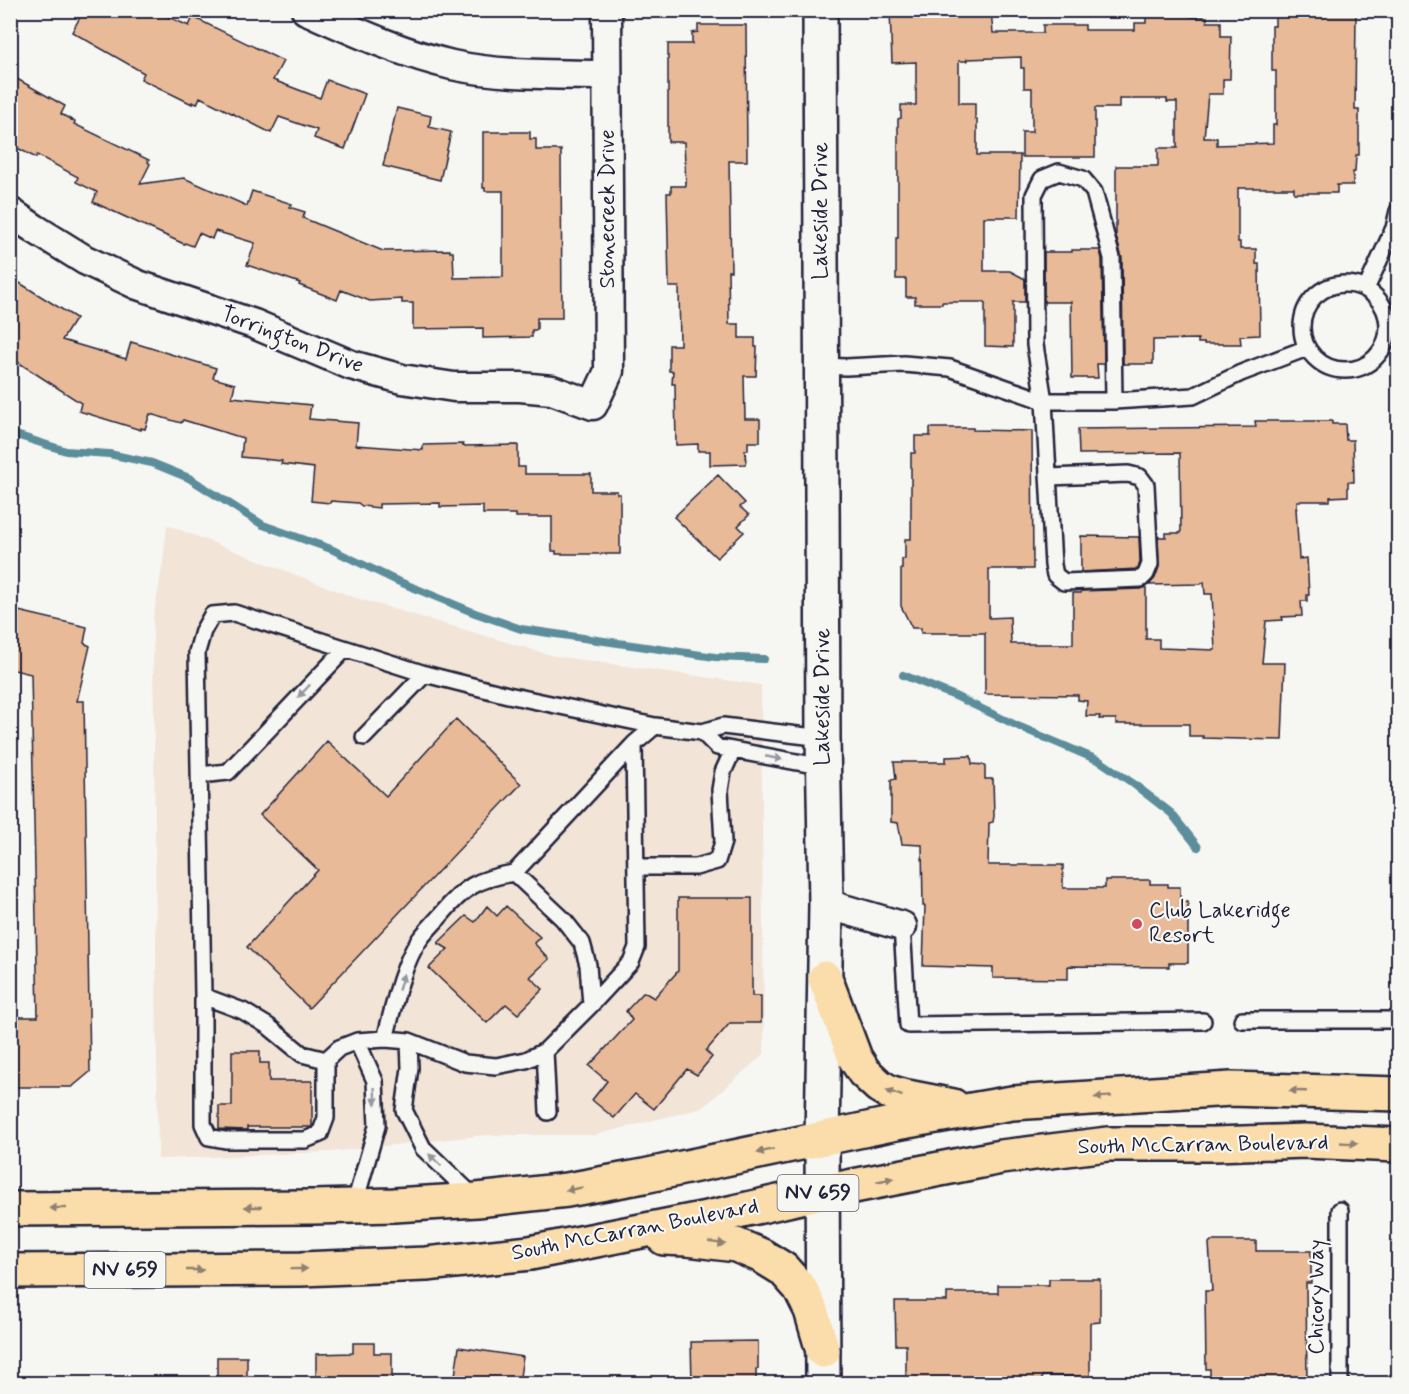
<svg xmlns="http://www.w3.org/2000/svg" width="1409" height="1394" font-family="Mynerve,sans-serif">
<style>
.built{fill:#f2e4d7}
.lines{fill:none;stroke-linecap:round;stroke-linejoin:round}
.stream{stroke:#5c8d9b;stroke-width:8}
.building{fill:#e8ba98;stroke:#22223b;stroke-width:1.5}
.service-casing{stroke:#22223b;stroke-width:20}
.minor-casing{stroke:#22223b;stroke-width:33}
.tertiary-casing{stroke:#22223b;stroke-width:38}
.secondary-casing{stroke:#22223b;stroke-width:38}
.primary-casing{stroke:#22223b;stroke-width:38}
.service{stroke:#f6f6f2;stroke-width:15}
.minor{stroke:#f6f6f2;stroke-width:28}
.tertiary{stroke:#f6f6f2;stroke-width:33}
.secondary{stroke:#f6f6f2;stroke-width:33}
.primary{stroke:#fbddab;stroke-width:33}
.oneway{fill:#9797a0}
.oneway2{fill:#8e8073}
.poi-dot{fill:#d1495b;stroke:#f6f6f2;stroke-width:2}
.labels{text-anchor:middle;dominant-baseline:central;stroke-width:4.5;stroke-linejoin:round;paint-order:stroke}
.shield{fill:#f6f6f2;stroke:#626272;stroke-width:1.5}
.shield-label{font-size:21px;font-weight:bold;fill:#22223b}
.street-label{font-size:22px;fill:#22223b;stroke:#f6f6f2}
.poi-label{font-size:22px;fill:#22223b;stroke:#f6f6f2;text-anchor:start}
</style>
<rect width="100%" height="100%" fill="#f6f6f2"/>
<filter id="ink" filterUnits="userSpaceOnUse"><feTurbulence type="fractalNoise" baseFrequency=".0167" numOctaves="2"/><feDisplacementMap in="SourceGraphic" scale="12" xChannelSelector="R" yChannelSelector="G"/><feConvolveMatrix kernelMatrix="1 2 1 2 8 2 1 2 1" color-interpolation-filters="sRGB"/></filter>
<g filter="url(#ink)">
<path class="built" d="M167,525L356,598L554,656L761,685L764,1054L702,1108L595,1135H486L328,1152L158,1159L153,619L163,563Z"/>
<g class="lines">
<path class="stream" d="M10,433L66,451L109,454L152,463L189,478L263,525L331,549L395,580L475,613L521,629L715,657L764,659
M903,675L955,696L1020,727L1100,761L1131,782L1171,813L1198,847"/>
</g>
<path class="building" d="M84,10H152L189,26L193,17L283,61L273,80L320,98L327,80L365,94L345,149L314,138L317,130L279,117L271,133L200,97L197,104L192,102V104L141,79L144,73L72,32Z
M890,10H991L993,33H1043V25H1085V30H1135V23H1146V14H1191V17H1207V22H1221V36H1231L1230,79H1223V94H1208L1204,138H1217V145L1273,143V125H1276V71H1272V26H1275V11H1356L1355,110H1359V155H1356L1355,172H1353V185H1337V193H1294V188H1238V242H1240V249H1256V264H1259L1260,335L1240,336L1241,344H1204V343H1198V339L1153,340V364H1123L1122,258L1116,236V166H1158V148H1177V102H1167V99H1119V108H1095V157H1022V132H1032V88H1024V68H1021V57L967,59V61H959V103H975V119H977V155H1020L1019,217H984V271H1010L1025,279V302H1013V347L985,346V302H942V304H915V297H906V279H896V238H898V119L901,118V105H916V62L892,63Z
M698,25H746L747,161H729L731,271H728L729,324H739V338H755V347H757L756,376H744L745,419H760V442H748V450H745L746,464L710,465V451H698V444L676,445L675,384H672L673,371H669V345H680L679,287H669L667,193H671V186H686L684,142H668V44H692V33L698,32Z
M10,75L65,106L61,114L75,122L74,124L149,160L148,162L150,164L140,184L184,178L247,206L252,191L292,204L289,207L305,212L303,218L383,251L450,250V252H453L454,278L503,277V191H485V188H483V132H530V139H536V150H561L562,318H537V330H532V337L483,338V328L413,329V303H402V299L370,301L341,290L337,300L299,285L300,283L247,265L255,243L215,231L212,239L199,233L193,246L185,243L184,244L93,202L97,192L76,182L78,177L37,155L36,158L10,144Z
M397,108L431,116L429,127L451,132L440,180L383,166Z
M1072,250H1100L1102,259L1104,364H1097L1098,378H1072L1071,302H1044V252H1072Z
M10,277L76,318L62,340L126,359L131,342L216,368L213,378L235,384L232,397L311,405L309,419L358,423L356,445L423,450V445L463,444V446L518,445V467H525V474H591V491H617V494H620V554H556V551H552V517H516V514H483V506L440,507V503L379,504V508L362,506L358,503L331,501L330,503L311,501L314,468L281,464L282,461L241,457L243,438L183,420L181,423L150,414L145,429L141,428V430L79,411L81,403L10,357Z
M1255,421H1332V424H1345L1346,440H1353L1354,482H1348V496L1330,497V501H1297V508H1296L1299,559L1307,558L1309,595H1307V601H1301L1302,616L1282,617L1283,620L1266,621L1262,663H1285L1282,740L1203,738V736H1189V724H1116V719H1099L1100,716H1086L1087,701L1078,700V695L985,694V633H921V628H912L901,606V569H902V559H905V539H911V453H915V436H930V428H973V430L1032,431L1033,569H989V618L1010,617L1011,644H1073V593H1081V591L1141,589L1146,587V639H1159V648L1215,650L1212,594H1205L1204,582L1201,584L1149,585L1155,578L1159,567L1158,537H1166V533H1181L1180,453L1079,454L1078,429L1256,427Z
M718,475L745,503L740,507L749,515L738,526L744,532L717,558L674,517Z
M1081,536L1139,537L1140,562L1138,569L1081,572Z
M10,609L87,627L84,643L90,646L77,701H84L90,1072L72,1087H10V1017H38L31,674L10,669Z
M456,719L521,784L309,1008L247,947L318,870L260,815L327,741L386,796Z
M971,756L972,764L985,765V779H993L994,816L993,822L989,823L988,865H1063V888H1105V880H1150V884H1168V887H1180V902H1188V963H1169V967L1068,966V979L993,978V968L923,966L925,906H923L922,845L902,844L898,823L891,822V780L896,779L894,762H946V757Z
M678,898H752V996H761V1023H730L706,1051L712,1057L697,1075L687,1069L654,1109L635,1094L614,1118L592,1100L607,1081L589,1066L632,1020L626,1011L644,992L654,998L678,971Z
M487,906L497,916L506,906L540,937L534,943L549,959L530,977L543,989L518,1014L506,1004L487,1023L429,968L448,949L438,943L466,916L475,922Z
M232,1051H260V1063H269V1081H312V1127H247V1130L219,1129V1106H232Z
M1211,1241H1256V1251H1311V1283H1306L1307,1383H1210V1369H1206L1205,1291H1212L1209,1243Z
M1049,1279H1100V1322L1090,1323V1376H1042V1383H906V1345H896L895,1301H947V1293H998V1285H1049Z
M758,1341V1369H756V1383H692L691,1342Z
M353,1343H374V1353H392V1383H316V1354L353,1353Z
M459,1347L523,1357L519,1383H454Z
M217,1357H247V1383H217Z"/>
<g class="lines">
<g class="service-casing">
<path id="service" d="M1302 327a43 43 0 1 1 86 0a43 43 0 1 1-86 0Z
M1366,289L1394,228L1398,211
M821,366L846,367L904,364L950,368L1044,401H1114L1193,396L1241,373L1307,348
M1049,477L1128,474L1140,477L1146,485L1150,564L1146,574L1141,579L1064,582L1055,575L1053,565L1044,401L1035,345L1034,195L1042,179L1059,172L1083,179L1094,192L1112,258L1114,401
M655,726L634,744L637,947L631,962L591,1005L545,1051L526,1060L496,1066L465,1063L409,1041L385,1039L357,1041L339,1048L326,1060V1118L320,1134L305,1140H225L209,1137L203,1124V996L197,652L203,631L212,615L234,613L425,674L508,695L655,726L702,732L723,726L823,738
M702,732L717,747L824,767
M364,737L425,674
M200,775L228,772L345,649
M636,867H696L717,861L723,842L720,790L723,772L733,750
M514,873L563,919L582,943L588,965L591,1005
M902,926L908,1025L1203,1021
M203,996L243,1011L268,1026L302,1054L326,1060
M1242,1020H1398
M385,1039C393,1009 402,964 420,939C426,931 434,923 441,915C464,887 477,879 514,873L634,744
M409,1041L410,1068L404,1110L423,1148L475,1198
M545,1051L548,1112
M354,1206L377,1126L375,1081L357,1041
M1340,1210V1384"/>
</g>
<g class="minor-casing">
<path id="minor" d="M306,10C354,31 401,53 452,65C503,76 555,74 607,75
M10,212L35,229L85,260L138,285L254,324L351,365L402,379L454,387H520L552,390L593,405L609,371L607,10
M826,904L902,926"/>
</g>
<g class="tertiary-casing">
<path id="tertiary" d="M820,10L823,738L826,904L822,1140"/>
</g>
<g class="secondary-casing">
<path id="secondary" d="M822,1140L823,1384"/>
</g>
<g class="primary-casing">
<path id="primary" d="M825,978L855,1058L864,1072L879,1086L889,1092L902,1096L953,1106
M10,1209L313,1207L394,1205L477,1200L567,1190L644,1176L896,1123L1012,1103L1231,1089L1398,1094
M664,1238L687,1239L736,1245L762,1256L783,1269L800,1288L811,1310L823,1351
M10,1271L301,1269L426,1264L530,1253L707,1218L823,1192L1001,1157L1108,1144H1214L1305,1141L1398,1145"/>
</g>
<use href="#service" class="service"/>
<use href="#minor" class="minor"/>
<use href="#tertiary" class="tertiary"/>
<use href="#secondary" class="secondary"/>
<use href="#primary" class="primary"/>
</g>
<defs><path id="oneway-solid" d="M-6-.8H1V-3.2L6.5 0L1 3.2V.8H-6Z" transform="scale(1.5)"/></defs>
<g class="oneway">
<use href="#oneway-solid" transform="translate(304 691) rotate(134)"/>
<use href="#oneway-solid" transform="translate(774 758) rotate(11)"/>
<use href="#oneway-solid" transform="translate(401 982) rotate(-73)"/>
<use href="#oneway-solid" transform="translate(375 1096) rotate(87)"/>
<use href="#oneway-solid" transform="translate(435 1160) rotate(-136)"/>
</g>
<g class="oneway2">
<use href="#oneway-solid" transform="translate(1298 1091) rotate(-178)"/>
<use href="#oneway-solid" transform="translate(894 1093) rotate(-160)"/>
<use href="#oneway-solid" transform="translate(1103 1097) rotate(176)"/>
<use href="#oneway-solid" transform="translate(1349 1143) rotate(3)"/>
<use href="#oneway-solid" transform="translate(765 1151) rotate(168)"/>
<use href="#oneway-solid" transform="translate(885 1180) rotate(-11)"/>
<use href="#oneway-solid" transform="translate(574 1189) rotate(170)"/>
<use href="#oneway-solid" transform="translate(253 1207) rotate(180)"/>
<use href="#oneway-solid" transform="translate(58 1208) rotate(180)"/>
<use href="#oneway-solid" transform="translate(717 1243) rotate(7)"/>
<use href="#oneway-solid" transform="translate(299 1269) rotate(-1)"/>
<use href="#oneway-solid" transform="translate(195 1270)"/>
</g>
</g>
<circle class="poi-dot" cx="1137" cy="924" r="6"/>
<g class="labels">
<g class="shield">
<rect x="777.5" y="1175" width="81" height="36" rx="4.5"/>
<rect x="84.5" y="1252" width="81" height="36" rx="4.5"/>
</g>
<g class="shield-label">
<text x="818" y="1193">NV 659</text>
<text x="125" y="1270">NV 659</text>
</g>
<g class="street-label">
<text transform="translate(608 209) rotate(-90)">Stonecreek Drive</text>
<text transform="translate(821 211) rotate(-90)">Lakeside Drive</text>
<text transform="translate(292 340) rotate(21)">Torrington Drive</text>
<text transform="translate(823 697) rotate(-90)">Lakeside Drive</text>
<text transform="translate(1203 1145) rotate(-1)">South McCarran Boulevard</text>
<text transform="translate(635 1230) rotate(-11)">South McCarran Boulevard</text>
<text transform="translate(1317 1297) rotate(-90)">Chicory Way</text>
</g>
<g class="poi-label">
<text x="1149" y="911">Club Lakeridge<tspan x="1149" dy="25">Resort</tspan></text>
</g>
</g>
<rect width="1409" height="1394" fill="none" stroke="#f6f6f2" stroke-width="36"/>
<rect x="18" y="18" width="1373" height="1358" fill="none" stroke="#22223b" stroke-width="2" filter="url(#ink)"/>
</svg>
